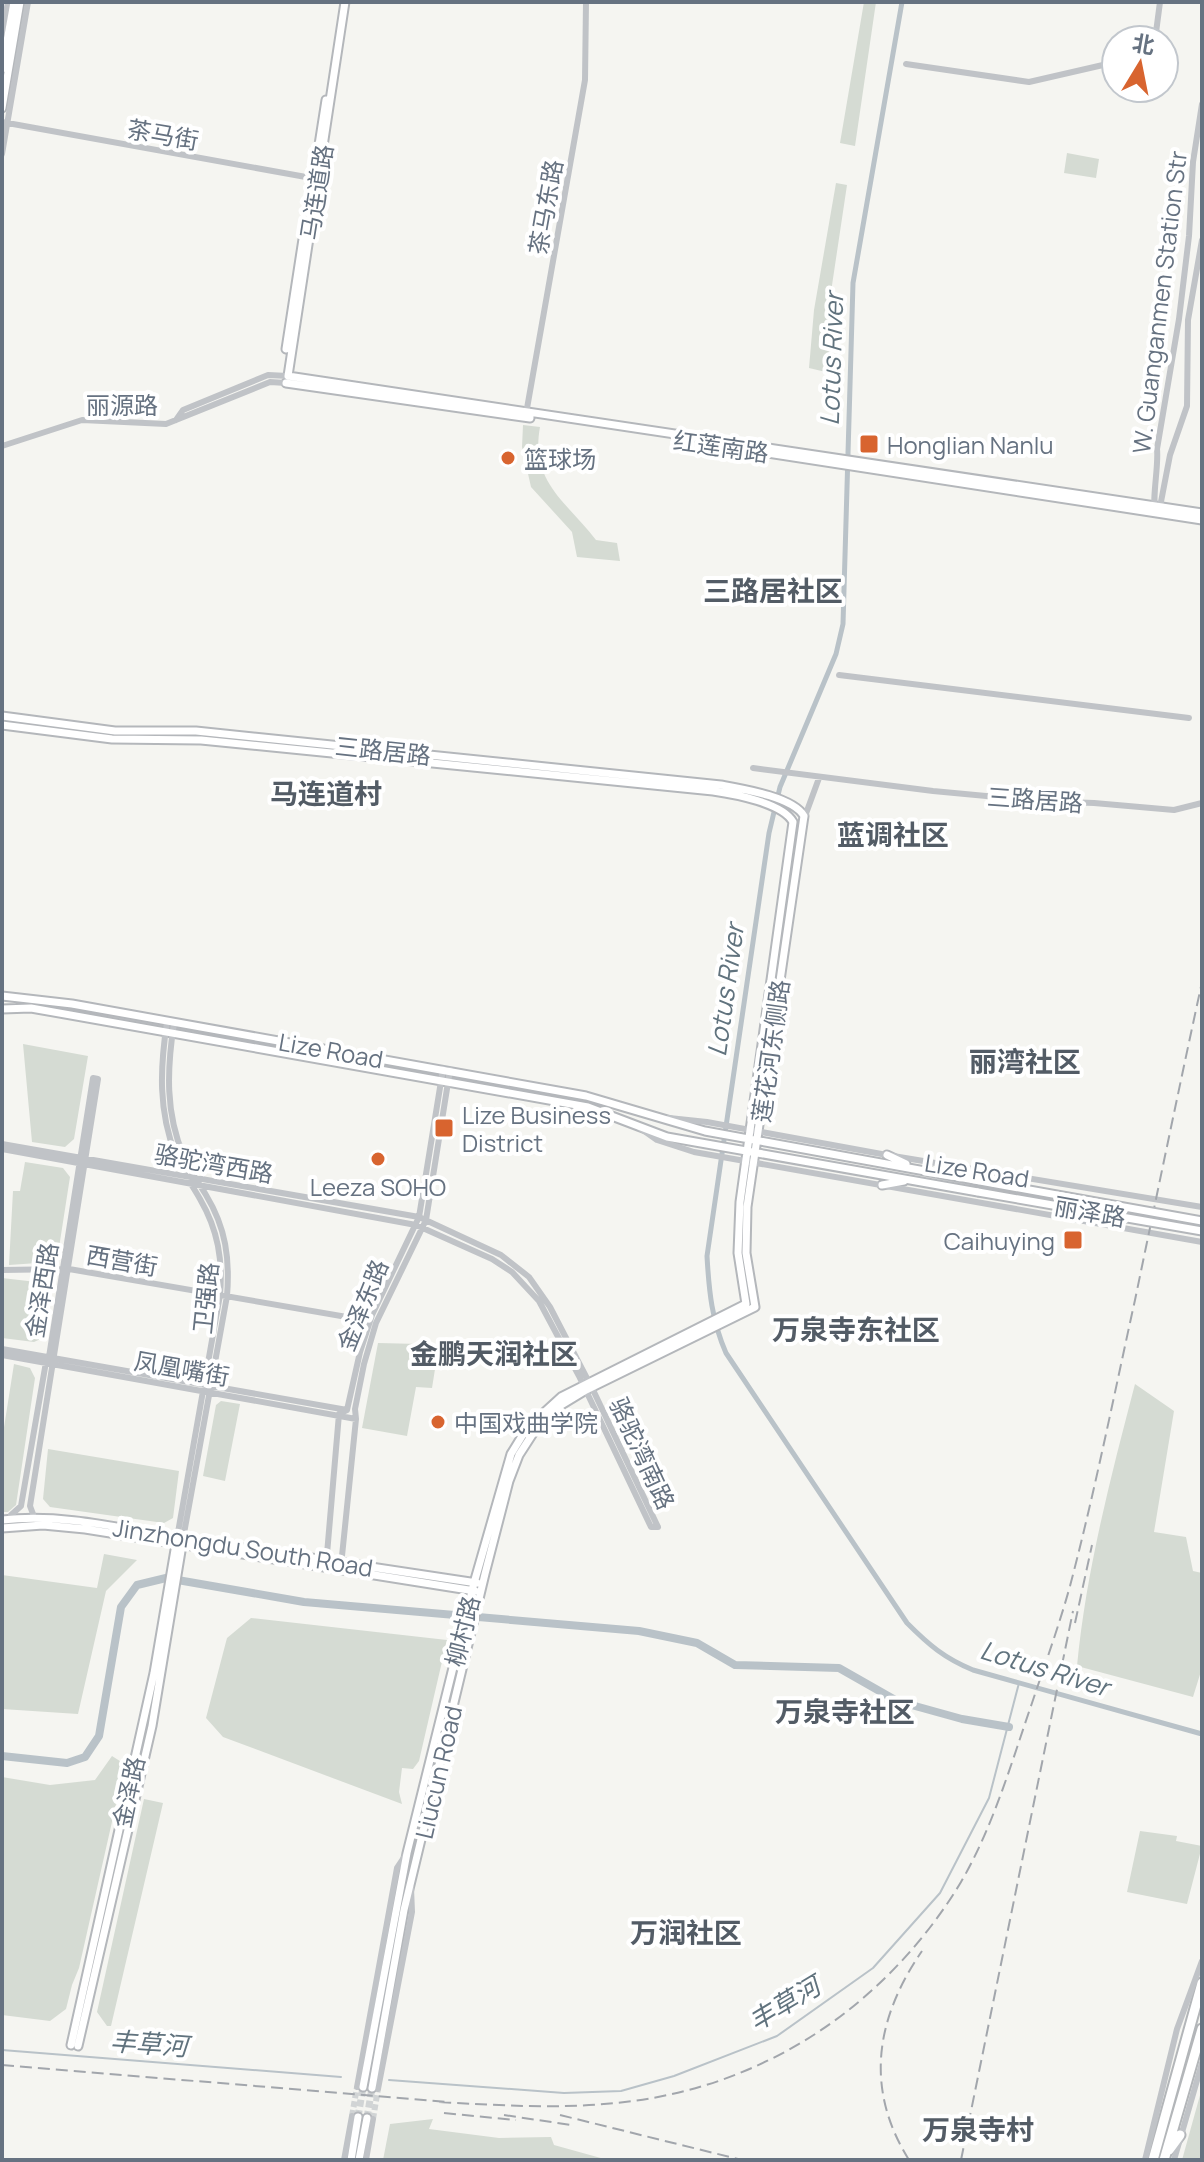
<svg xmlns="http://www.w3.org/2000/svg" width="1204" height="2162" font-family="Manrope,'Noto Sans SC',sans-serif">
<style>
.green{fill:#d5dbd3}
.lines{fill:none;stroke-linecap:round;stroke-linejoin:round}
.stream{stroke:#b9c2c8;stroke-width:2}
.canal{stroke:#b9c2c8;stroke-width:5}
.river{stroke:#b9c2c8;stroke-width:8}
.minor-tunnel{stroke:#d1d4d5;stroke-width:6;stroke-dasharray:6 3;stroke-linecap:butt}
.major-tunnel{stroke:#d1d4d5;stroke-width:7;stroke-dasharray:7 3.5;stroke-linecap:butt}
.major-casing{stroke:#b4b7bb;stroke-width:11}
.highway-casing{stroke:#b3b6b9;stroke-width:13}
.minor{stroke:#c0c3c7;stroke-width:6}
.major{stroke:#fff;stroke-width:7}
.highway{stroke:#fff;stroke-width:9}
.rail{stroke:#a2a6ac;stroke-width:2;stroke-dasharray:12 6;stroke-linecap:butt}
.major-bridge-casing{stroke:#b4b7bb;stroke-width:11;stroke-linecap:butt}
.major-bridge{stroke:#fff;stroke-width:7}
.poi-dot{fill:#d8642f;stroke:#fff;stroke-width:3}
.labels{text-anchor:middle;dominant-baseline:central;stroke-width:8;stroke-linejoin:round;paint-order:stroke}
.street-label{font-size:24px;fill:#667281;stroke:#fff}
.poi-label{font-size:24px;fill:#667281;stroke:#fff;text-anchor:start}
.water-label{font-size:26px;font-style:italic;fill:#61737e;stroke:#fff}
.quarter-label{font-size:28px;font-weight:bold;fill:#535c66;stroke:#fff}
</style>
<rect width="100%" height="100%" fill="#f5f5f1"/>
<path class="green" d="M864,2H876L855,146L840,143Z
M1067,153L1099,159L1096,178L1064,173Z
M836,183L847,185L828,312L830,373L809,368L814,310Z
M523,425L540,427C530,482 566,501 596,540L617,543L620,561L577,557L572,532L531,487L522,447Z
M23,1044L88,1056L74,1139L65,1147L32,1142Z
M25,1162L63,1168L70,1177L58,1254L52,1262L9,1265L13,1191H20Z
M2,1278L45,1283L50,1289L47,1336L34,1342L2,1338Z
M378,1343L420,1344L417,1360L436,1363L432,1388L416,1387L407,1436L362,1428Z
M14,1364L30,1368L35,1378L16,1505L8,1512H2V1440Z
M1135,1384L1174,1411L1154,1532L1186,1537L1193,1571L1202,1573V1668L1193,1697L1077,1666C1086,1571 1111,1476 1135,1384Z
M221,1401L240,1404L225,1481L203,1476L216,1405Z
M48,1449L179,1471L173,1518L164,1523L50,1507L43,1499Z
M104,1554L137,1560L106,1591L78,1714L2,1709V1575L97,1588Z
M251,1618L447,1640L419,1761L413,1769L402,1768L399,1792L402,1804L223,1737L206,1718L227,1638Z
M112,1756L123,1763L116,1804L79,1968L72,1985L66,2009L50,2021L2,2015V1777L50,1785L95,1780Z
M144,1799L163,1803L111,2026H107L97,2012Z
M1140,1831L1177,1836L1176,1841L1202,1846L1187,1904L1127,1892Z
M1202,2088V2160H1182Z
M433,2119L429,2129L499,2138L551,2137L554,2145L608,2160H383L390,2124Z"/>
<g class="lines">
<path class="stream" d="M2,2050L341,2077
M389,2080L564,2093L621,2091L674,2076L777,2036L873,1968L940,1893L989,1798L1019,1683"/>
<path class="canal" d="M902,2L853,283L843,624L836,654L780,787L769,833L707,1256C709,1292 712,1321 726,1353L907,1623C929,1645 944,1658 973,1670L1202,1734"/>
<path class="river" d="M2,1756L67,1763L85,1757L99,1736L121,1607L137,1585L166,1578L304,1602L639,1631L697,1643L735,1665L839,1668L897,1701L962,1719L1009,1727"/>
<path class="minor-tunnel" d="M352,2116L357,2087
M373,2119L378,2089"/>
<path class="major-tunnel" d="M358,2117L363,2087
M367,2118L372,2088"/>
<g class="major-casing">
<path id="major" d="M345,2L288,376C592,423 897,467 1202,513
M2,69L14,2
M2,108L20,2
M313,183L326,100
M286,349L303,239
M286,383L530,418
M728,447L1202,520
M2,716L115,731H196L721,785C743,789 793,797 804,816L747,1207L746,1253L755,1307L586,1390L558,1407L539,1424L519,1455L509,1481L485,1574L404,1910L372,2088
M2,725L112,739L201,740L713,791C734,794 783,803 793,822L740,1202L738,1253L746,1304L561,1397L527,1428L511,1454L474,1583L407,1853L363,2087
M2,996L72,1004L586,1096L705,1131L980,1181
M2,1009L31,1008L588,1107L667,1137L978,1192
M887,1155L906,1164
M882,1185L904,1181
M2,1520C64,1513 123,1529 185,1539C282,1554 379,1569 477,1583
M2,1528L43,1525L85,1529L475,1591
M71,2045L154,1673L177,1538
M78,2046L152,1726L183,1539
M351,2160L358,2117
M359,2160L367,2118"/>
</g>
<g class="highway-casing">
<path id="highway" d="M1169,2150L1180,2135
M1153,2160L1202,1983
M1164,2160L1202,2029"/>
</g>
<path class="minor" d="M2,33L8,2
M1155,40L1160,2
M906,64L1029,82L1116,62
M1202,104L1193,162L1189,236L1179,319L1157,449C1159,466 1151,502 1156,512L1160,507L1170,455L1187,406L1188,320L1202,240
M2,122L317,179
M2,154L28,2
M526,414L585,80L586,2
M2,446L82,420L166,424L270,382L286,383L288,376L268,375L183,410L176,420
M839,675L1189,718
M753,768L933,791L1038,801L1094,803L1174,810L1202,803
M804,819L819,778
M167,1022C160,1068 158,1111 176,1156C182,1171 192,1185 200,1199C218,1230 223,1260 220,1295L177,1538
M174,1023C167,1069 165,1113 184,1157C190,1171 198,1182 206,1195C226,1228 230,1259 227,1296L183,1539
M669,1118L707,1122L887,1155L1202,1207
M640,1128L657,1140L694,1152L1202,1242
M2,1144L419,1217L501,1255L529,1277L550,1307L594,1392L658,1527
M2,1149L416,1225L492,1259L512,1272L539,1301L579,1376L651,1527H658
M2,1270L69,1269L370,1321
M2,1349L347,1410
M2,1355L356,1419
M11,1515L21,1506L46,1362L49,1357L93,1078L98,1079L30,1506L33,1514
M327,1554L339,1414L347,1410L360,1352L372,1315L419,1217L443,1069
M342,1556L356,1419L355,1409L364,1364L376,1323L426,1220L450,1070
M357,2087L397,1868L405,1856
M378,2089L412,1912L411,1888
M344,2160L352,2116
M366,2160L373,2119
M1145,2160L1177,2029L1202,1961
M1174,2160L1202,2063"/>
<use href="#major" class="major"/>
<use href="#highway" class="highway"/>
<path class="rail" d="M1075,1623L1092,1545
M2,2065L448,2102
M439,2102C559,2109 660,2114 771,2059C849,2021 916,1957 961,1882C993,1827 1011,1764 1032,1703C1045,1664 1059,1626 1070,1586C1095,1491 1114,1395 1135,1300C1157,1194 1179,1088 1202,982
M444,2113L516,2120
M504,2115L571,2125
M560,2115L742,2160
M909,2160C864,2088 876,2018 922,1951
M961,2160L1073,1611"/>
<g class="major-bridge-casing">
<path id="major-bridge" d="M980,1181L1202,1221
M978,1192L1202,1231"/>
</g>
<use href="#major-bridge" class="major-bridge"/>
</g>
<g class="poi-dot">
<rect x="859" y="434" width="20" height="20" rx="4"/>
<circle cx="508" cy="458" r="8"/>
<rect x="434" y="1118" width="20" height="20" rx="4"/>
<circle cx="378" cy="1159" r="8"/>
<rect x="1063" y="1230" width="20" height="20" rx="4"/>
<circle cx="438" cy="1422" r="8"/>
</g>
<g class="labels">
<g class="street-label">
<text transform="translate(163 134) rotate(10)">茶马街</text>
<text transform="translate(316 192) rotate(-81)">马连道路</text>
<text transform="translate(545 207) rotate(-80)">茶马东路</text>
<text transform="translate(1159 302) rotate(-83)">W. Guanganmen Station Str</text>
<text x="122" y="404">丽源路</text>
<text transform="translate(721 446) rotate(8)">红莲南路</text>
<text transform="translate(383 750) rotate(6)">三路居路</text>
<text transform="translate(1035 799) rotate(4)">三路居路</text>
<text transform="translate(331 1050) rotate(10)">Lize Road</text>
<text transform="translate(770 1051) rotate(-82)">莲花河东侧路</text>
<text transform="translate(214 1163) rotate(10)">骆驼湾西路</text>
<text transform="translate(977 1170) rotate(9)">Lize Road</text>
<text transform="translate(1090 1211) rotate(10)">丽泽路</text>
<text transform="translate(122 1260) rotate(10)">西营街</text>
<text transform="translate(41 1290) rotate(-81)">金泽西路</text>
<text transform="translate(205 1298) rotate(-84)">卫强路</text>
<text transform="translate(362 1305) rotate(-68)">金泽东路</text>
<text transform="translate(182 1368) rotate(10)">凤凰嘴街</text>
<text transform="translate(643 1453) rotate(65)">骆驼湾南路</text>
<text transform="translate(243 1547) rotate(9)">Jinzhongdu South Road</text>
<text transform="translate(462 1631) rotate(-76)">柳村路</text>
<text transform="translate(438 1772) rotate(-77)">Liucun Road</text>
<text transform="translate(128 1792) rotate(-78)">金泽路</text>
</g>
<g class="poi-label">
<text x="887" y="444">Honglian Nanlu</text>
<text x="524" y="458">篮球场</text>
<text x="462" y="1114">Lize Business<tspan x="462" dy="28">District</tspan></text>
<text x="378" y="1186" text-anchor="middle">Leeza SOHO</text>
<text x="1055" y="1240" text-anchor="end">Caihuying</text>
<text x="454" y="1422">中国戏曲学院</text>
</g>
<g class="water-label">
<text transform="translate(831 359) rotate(-88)">Lotus River</text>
<text transform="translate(725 990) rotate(-82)">Lotus River</text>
<text transform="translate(1045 1668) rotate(17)">Lotus River</text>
<text transform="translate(784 2003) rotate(-31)">丰草河</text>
<text transform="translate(149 2043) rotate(4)">丰草河</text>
</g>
<g class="quarter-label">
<text x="773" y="590">三路居社区</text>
<text x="326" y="793">马连道村</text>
<text x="893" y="834">蓝调社区</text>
<text x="1025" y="1061">丽湾社区</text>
<text x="856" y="1329">万泉寺东社区</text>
<text x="494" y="1353">金鹏天润社区</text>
<text x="845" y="1711">万泉寺社区</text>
<text x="686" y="1932">万润社区</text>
<text x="978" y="2129">万泉寺村</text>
</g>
</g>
<rect width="1204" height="2162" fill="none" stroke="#667281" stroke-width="8"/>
<g transform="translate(1140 64) rotate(10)"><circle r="38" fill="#ffffff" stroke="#c2c7cd" stroke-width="2"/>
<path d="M0-6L14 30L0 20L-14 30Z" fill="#d8642f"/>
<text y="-12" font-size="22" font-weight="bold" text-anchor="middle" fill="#667281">北</text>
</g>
</svg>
